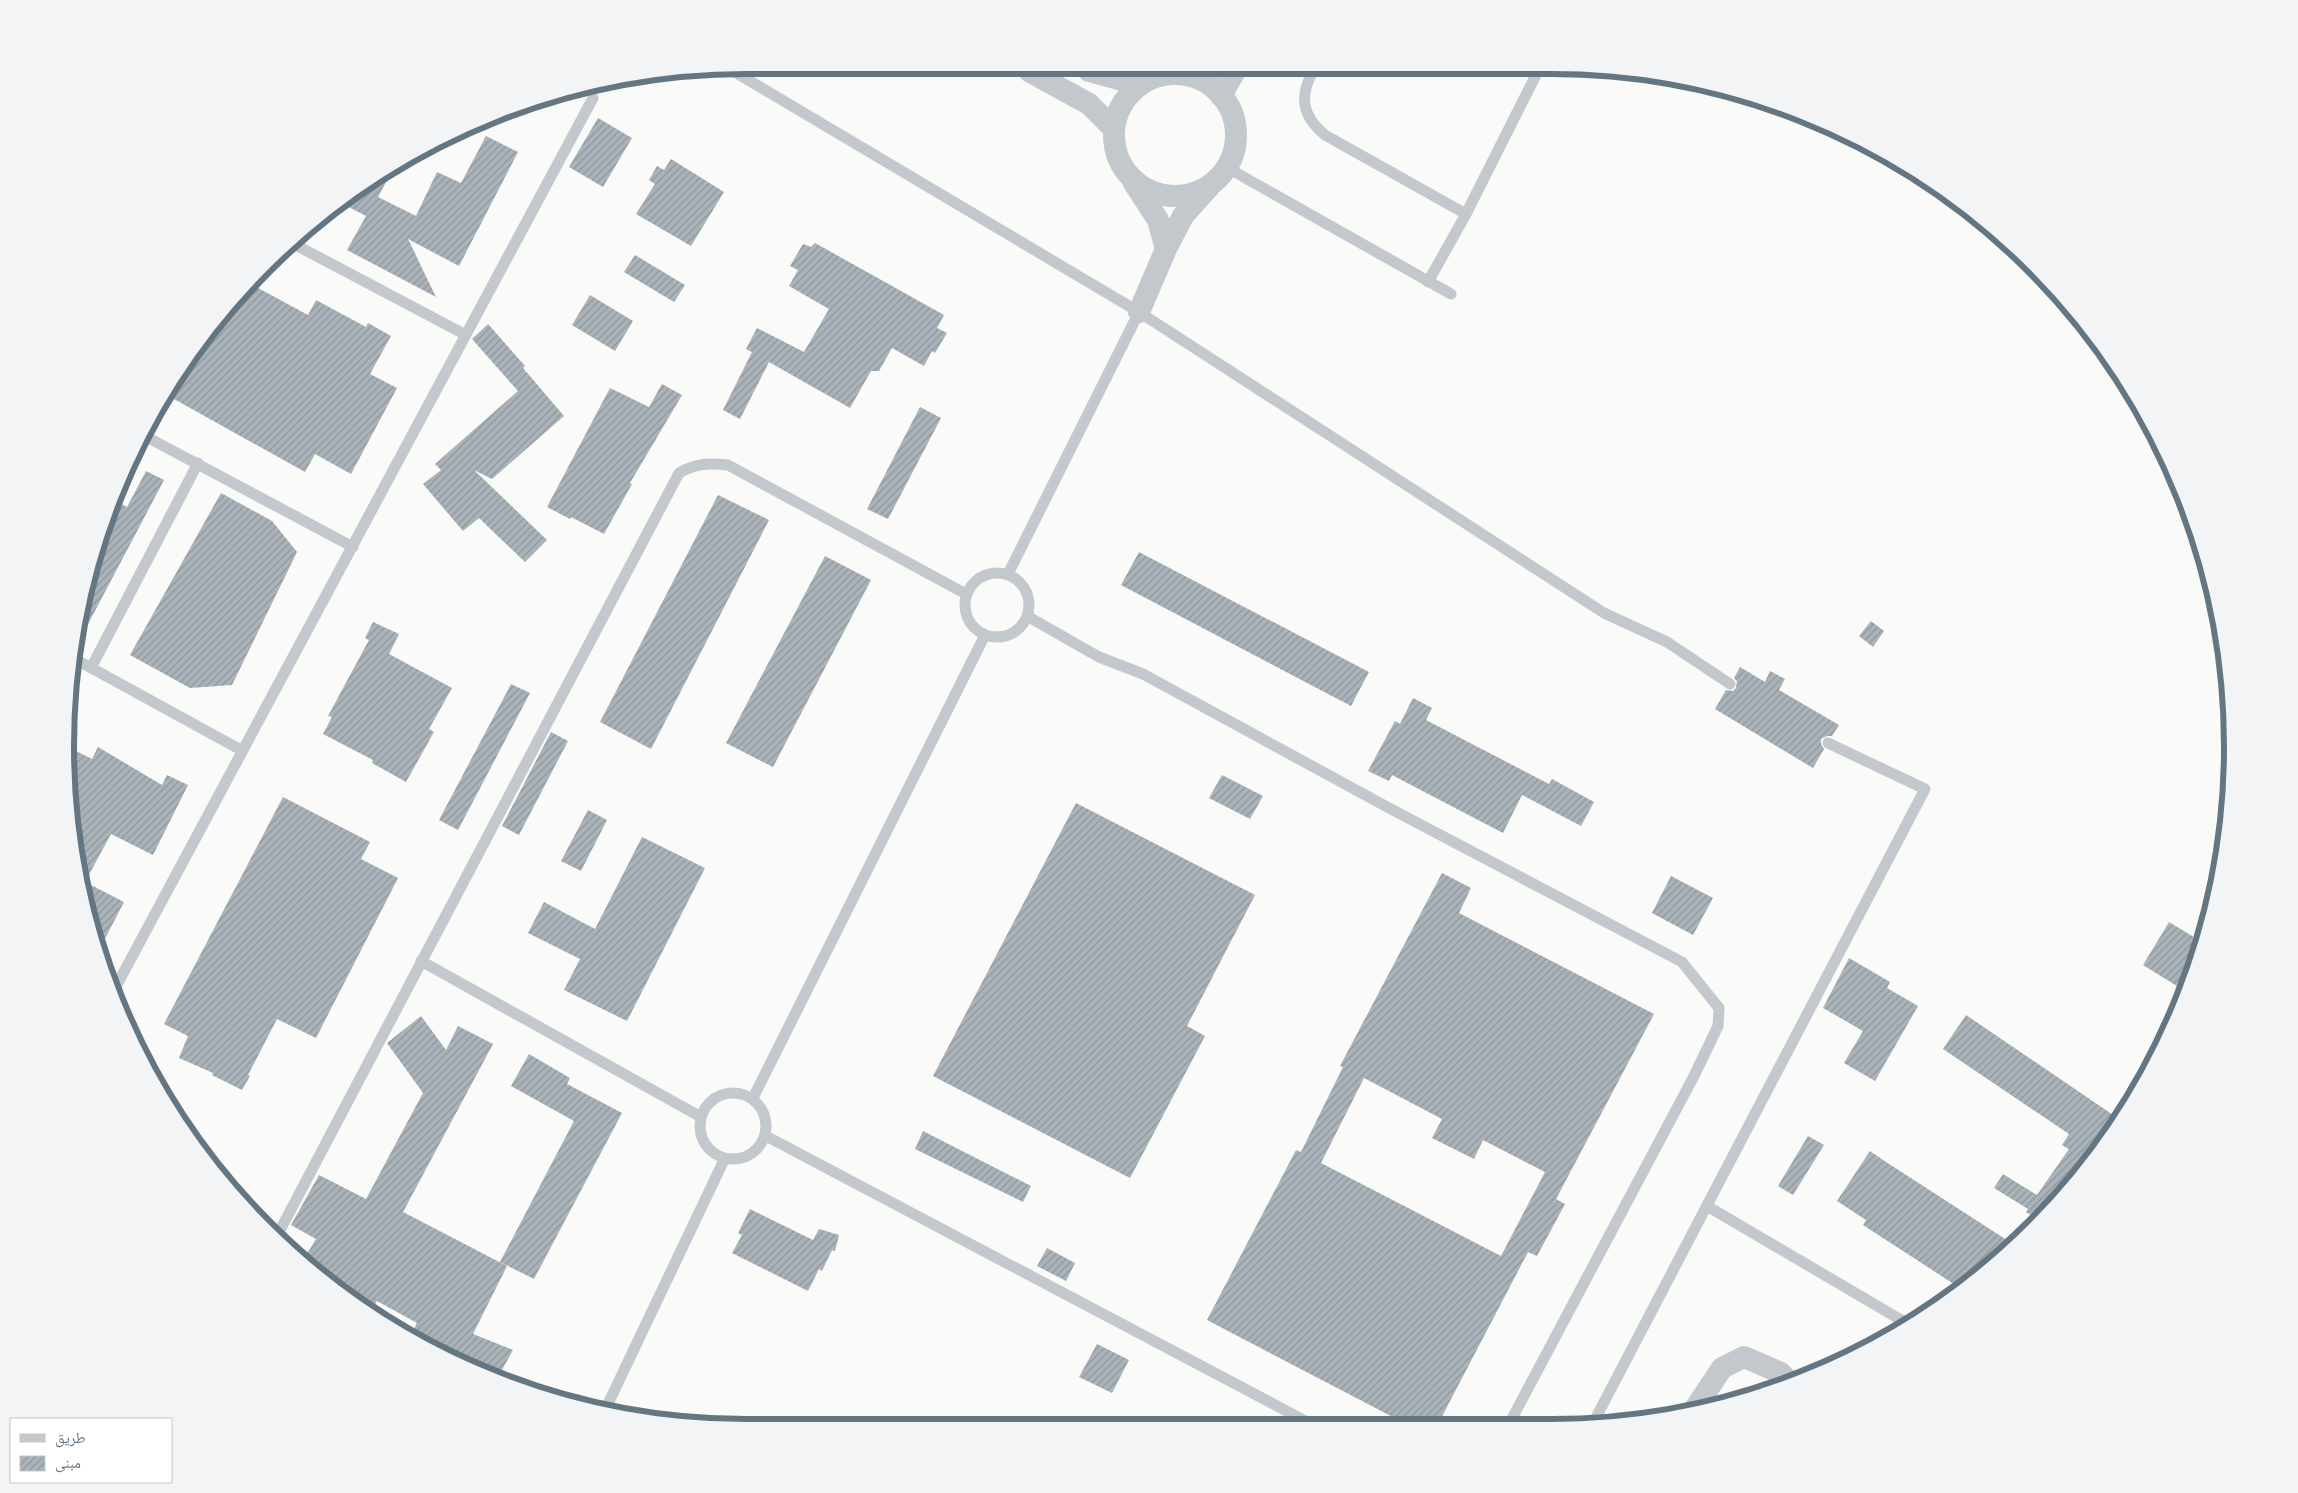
<svg xmlns="http://www.w3.org/2000/svg" width="2298" height="1493" font-family="'PT Sans Narrow','Noto Naskh Arabic',sans-serif">
<style>
.building{fill:url(#building-hatch);fill-rule:evenodd}
.lines{fill:none;stroke-linecap:round;stroke-linejoin:round}
.lane{stroke:#c3c8cc;stroke-width:11}
.street{stroke:#c3c8cc;stroke-width:22}
.rim{fill:none;stroke:#657683;stroke-width:6}
</style>
<defs>
<pattern id="building-hatch" width="6" height="6" patternUnits="userSpaceOnUse" patternTransform="scale(1.25)"><rect width="6" height="6" fill="#aab3b9"/><path d="M-1 1l2-2M0 6l6-6M5 7l2-2" fill="none" stroke="#8e969c"/></pattern>
</defs>
<rect width="100%" height="100%" fill="#fafaf8"/>
<path class="building" d="M598,118L632,138L603,187L569,167Z
M486,136L518,152L459,266L408,239L436,297L347,250L366,216L339,202L368,180L394,167L378,197L416,216L437,172L461,183Z
M671,159L724,192L691,246L636,214L655,184L649,180L657,166L664,170Z
M815,243L944,315L937,328L947,333L935,353L932,351L924,366L892,348L879,371H871L850,408L769,362L740,419L723,410L752,352L746,349L757,328L804,352L829,309L789,286L798,270L790,266L803,244L811,247Z
M635,255L685,285L674,302L624,272Z
M251,284L308,315L316,300L366,327L368,323L391,336L370,374L397,388L351,474L315,454L305,472L165,394L206,331Z
M590,295L633,321L615,351L572,325Z
M488,324L525,366L523,368L564,416L492,479L474,470L547,540L525,562L479,518L463,531L423,484L441,470L435,464L518,391L472,339Z
M662,384L682,395L630,483L632,484L604,534L571,517L570,519L547,507L610,388L649,407Z
M920,407L941,418L888,519L867,509Z
M146,471L164,480L86,628L82,626L101,527L114,500L127,507Z
M221,493L272,521L297,552L232,685L190,688L130,655Z
M718,495L769,520L651,749L600,722Z
M1139,552L1369,672L1351,706L1121,585Z
M825,556L871,580L773,767L726,743Z
M1871,621L1884,631L1873,647L1859,636Z
M373,622L399,634L389,654L452,688L429,729L434,732L406,782L372,763L373,760L323,734L332,717L328,716L369,640L365,638Z
M1740,667L1765,682L1770,671L1785,679L1779,690L1839,725L1832,736H1827L1821,739V744L1824,749L1813,768L1715,709L1726,690L1733,691L1736,688L1737,681L1734,678Z
M511,684L530,693L458,830L439,820Z
M1413,698L1432,708L1426,720L1549,784L1552,779L1594,802L1581,826L1522,795L1503,833L1392,775L1389,781L1368,771L1395,721L1400,724Z
M551,732L568,741L519,835L502,826Z
M66,746L92,759L98,747L162,785L167,775L188,785L153,855L111,834L85,882L124,902L98,952L88,923L66,791Z
M1222,775L1263,796L1250,819L1209,798Z
M283,797L370,842L361,859L398,878L316,1038L277,1019L248,1075L250,1076L242,1090L212,1075L213,1073L179,1058L188,1036L164,1024Z
M1076,803L1255,895L1187,1026L1205,1036L1130,1178L933,1076Z
M588,810L607,820L581,871L561,861Z
M642,837L705,868L627,1021L564,990L580,959L528,933L544,902L595,929Z
M1442,873L1471,888L1459,913L1654,1014L1556,1199L1565,1204L1537,1256L1528,1252L1437,1426H1410L1207,1320L1296,1150L1301,1152L1343,1067L1340,1066ZM1364,1078L1442,1119L1432,1138L1474,1159L1483,1140L1545,1172L1501,1256L1321,1163Z
M1671,876L1713,898L1693,935L1652,913Z
M2169,922L2202,942L2197,965L2185,991L2143,965Z
M1849,958L1890,982L1887,988L1918,1006L1875,1081L1844,1063L1863,1031L1823,1008Z
M1966,1015L2119,1119L2064,1196L2038,1220L2026,1212L2028,1209L1994,1188L2003,1174L2037,1195L2069,1149L2062,1145L2069,1134L1943,1049Z
M421,1016L446,1050L458,1026L493,1044L403,1212L507,1266L473,1334L513,1350L497,1379L485,1376L409,1338L417,1323L377,1301L371,1312L302,1262L316,1239L291,1225L319,1175L366,1199L423,1093L387,1043Z
M529,1054L570,1078L567,1084L622,1113L534,1279L500,1262L574,1121L511,1086Z
M923,1131L1031,1186L1023,1202L915,1149Z
M1808,1136L1824,1145L1793,1195L1778,1186Z
M1870,1151L1886,1162L2013,1244L1963,1290L1863,1225L1866,1220L1837,1201Z
M750,1209L813,1240L819,1229L839,1235L835,1251L832,1250L822,1271L819,1269L808,1291L732,1253L742,1235L738,1233Z
M1047,1248L1075,1263L1066,1281L1037,1266Z
M1097,1344L1129,1360L1112,1393L1079,1377Z"/>
<g class="lines">
<path class="lane" d="M733,71L1139,312L1604,613L1667,642L1730,684
M1313,71C1299,97 1302,116 1325,135L1466,214
M1226,167L1451,294
M290,242L466,335
M1428,282L1466,214L1538,71
M143,435L353,547
M965 605a32 32 0 1 1 64 0a32 32 0 1 1-64 0Z
M1008,574L1139,312
M1027,616L1099,657L1143,674L1389,808L1682,962L1719,1008L1718,1026L1694,1076L1508,1426
M75,659L241,750
M91,668L198,463
M421,961L701,1117
M112,994L593,98
M700 1126a33 33 0 1 1 66 0a33 33 0 1 1-66 0Z
M753,1098L985,635
M766,1136L1313,1425
M1707,1206L1908,1324
M277,1236L679,473C696,463 709,463 728,465L966,594
M606,1408L725,1158
M1591,1427L1925,789L1828,743"/>
<path class="street" d="M1029,71L1089,104L1114,129
M1089,71L1122,80L1151,78
M1114 135a61 61 0 1 1 122 0a61 61 0 1 1-122 0Z
M1221,96L1235,71
M1134,183L1158,220L1166,249
M1139,312L1166,249L1183,216L1209,187
M1694,1410L1722,1368L1744,1357L1781,1373L1789,1382"/>
</g>
<path d="M0 0H2298V1493H0ZM746 74H1552A672 672 0 0 1 2224 746V747A672 672 0 0 1 1552 1419H746A672 672 0 0 1 74 747V746A672 672 0 0 1 746 74Z" fill="#f3f4f5" fill-rule="evenodd"/>
<path class="rim" d="M746 74H1552A672 672 0 0 1 2224 746V747A672 672 0 0 1 1552 1419H746A672 672 0 0 1 74 747V746A672 672 0 0 1 746 74Z"/>
<rect x="10" y="1418" width="162" height="65" fill="#ffffff" stroke="#c1c8cd"/>
<rect x="20" y="1434" width="25" height="8" fill="#c3c8cc" stroke="#c1c8cd"/>
<text x="55" y="1443" font-size="15" fill="#657683">طريق</text>
<rect x="20" y="1456" width="25" height="15" fill="url(#building-hatch)" stroke="#c1c8cd"/>
<text x="55" y="1468" font-size="15" fill="#657683">مبنى</text>
</svg>
